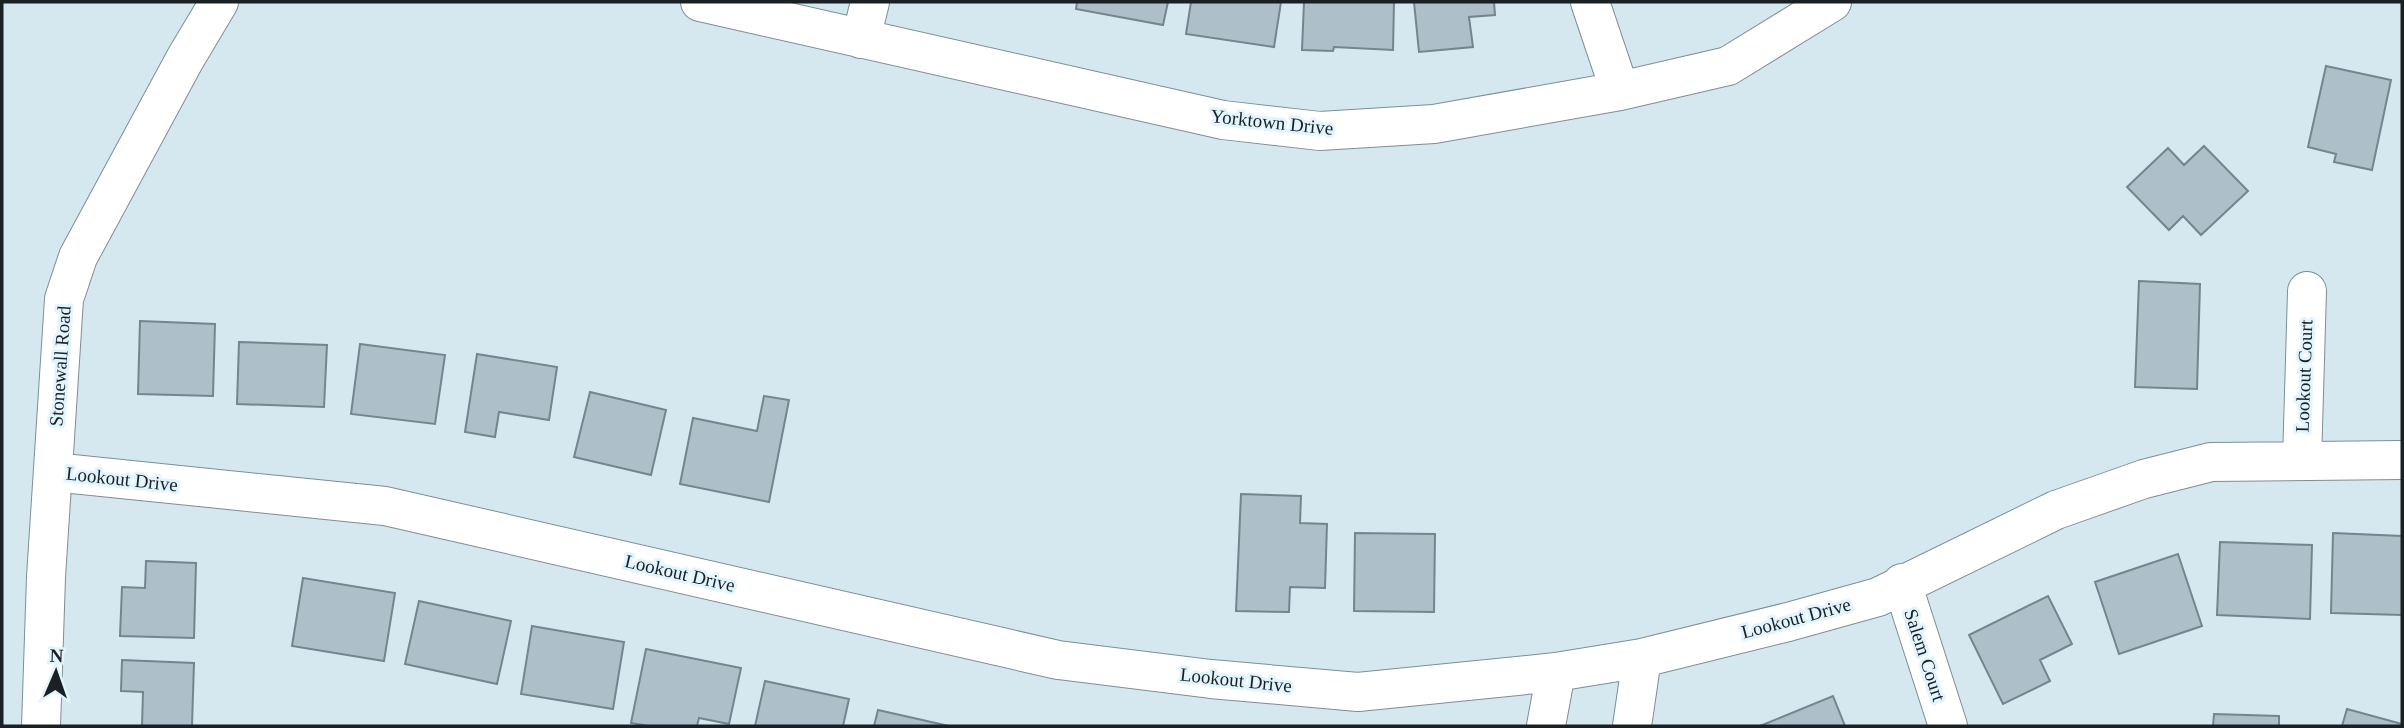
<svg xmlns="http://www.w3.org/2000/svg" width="2404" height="728" font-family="'Times New Roman',serif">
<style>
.building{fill:#adbfc8;stroke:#74858d;stroke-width:2}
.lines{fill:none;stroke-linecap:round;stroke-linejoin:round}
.minor-casing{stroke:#7d8e96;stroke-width:40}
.minor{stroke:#fff;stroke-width:38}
.labels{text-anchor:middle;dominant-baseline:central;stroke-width:6;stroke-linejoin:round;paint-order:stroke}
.street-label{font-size:19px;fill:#1a2124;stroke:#e2f5fe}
</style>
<rect width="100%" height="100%" fill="#d5e8f0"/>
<path class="building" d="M1077,2H1168L1163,25L1076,9Z
M1191,2H1281L1274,47L1186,34Z
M1304,2H1394L1393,50L1334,47L1333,51L1302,50Z
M1414,2H1494L1495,15L1469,17L1473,47L1419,52Z
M2326,66L2391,80L2372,170L2334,162L2336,154L2308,147Z
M2204,146L2248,191L2201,235L2183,216L2169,230L2127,187L2168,148L2184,165Z
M2139,281L2200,284L2197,389L2135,387Z
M140,321L215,324L213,396L138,394Z
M239,342L327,345L324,407L237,404Z
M360,344L445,355L435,424L351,414Z
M477,354L557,367L549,420L499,412L495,437L465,432Z
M590,392L666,410L651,475L574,457Z
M764,396L789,400L769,502L680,484L693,418L757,431Z
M1241,494L1301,496L1300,523L1327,524L1325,588L1290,587L1289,612L1236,611Z
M1355,533L1435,534L1434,612L1354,611Z
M2333,533L2402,536V615L2331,613Z
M2220,542L2312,545L2310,619L2217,615Z
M2178,554L2202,626L2119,654L2095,582Z
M146,561L196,563L194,638L120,636L122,587L145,588Z
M303,578L395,593L384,661L292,646Z
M2048,596L2072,644L2040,660L2050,681L2003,704L1969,635Z
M419,601L511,621L497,684L405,664Z
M532,626L624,642L613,709L521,694Z
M646,649L741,668L729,724L699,718L697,726H649L631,723Z
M122,660L194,663L192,726H142L143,692L121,691Z
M765,681L849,699L843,726H755Z
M1833,696L1845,726H1760Z
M2347,709L2402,724V726H2342Z
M878,710L949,726H874Z
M2214,714L2279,716V726H2213Z"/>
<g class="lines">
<g class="minor-casing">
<path id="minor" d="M700,2L1223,120L1320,131L1434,124L1620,91L1728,66L1832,2
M1590,2L1620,91
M861,39L870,2
M2302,461L2307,291
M53,472L385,506L1058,660L1211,679L1358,692L1556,672L1642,658L1788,622L1878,597L2056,510L2144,479L2211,462L2402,460
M1902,583L1948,726
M41,726L46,577L64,299L78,257L185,59L219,2
M1546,726L1556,672
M1632,726L1642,658"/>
</g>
<use href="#minor" class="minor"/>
</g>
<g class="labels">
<g class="street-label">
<text transform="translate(1272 122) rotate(6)">Yorktown Drive</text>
<text transform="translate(60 366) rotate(-86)">Stonewall Road</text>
<text transform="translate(2304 376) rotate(-88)">Lookout Court</text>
<text transform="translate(122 479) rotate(6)">Lookout Drive</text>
<text transform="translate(680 573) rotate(13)">Lookout Drive</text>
<text transform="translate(1796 618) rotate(-15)">Lookout Drive</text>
<text transform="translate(1925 655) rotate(72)">Salem Court</text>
<text transform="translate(1236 680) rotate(6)">Lookout Drive</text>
</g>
</g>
<rect width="2404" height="728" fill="none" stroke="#1a2124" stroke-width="7"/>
<g transform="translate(56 672) rotate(2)" stroke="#e2f5fe" stroke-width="5" paint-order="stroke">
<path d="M0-5L12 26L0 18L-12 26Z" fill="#1a2124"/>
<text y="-10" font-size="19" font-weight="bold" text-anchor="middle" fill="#1a2124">N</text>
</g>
</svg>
